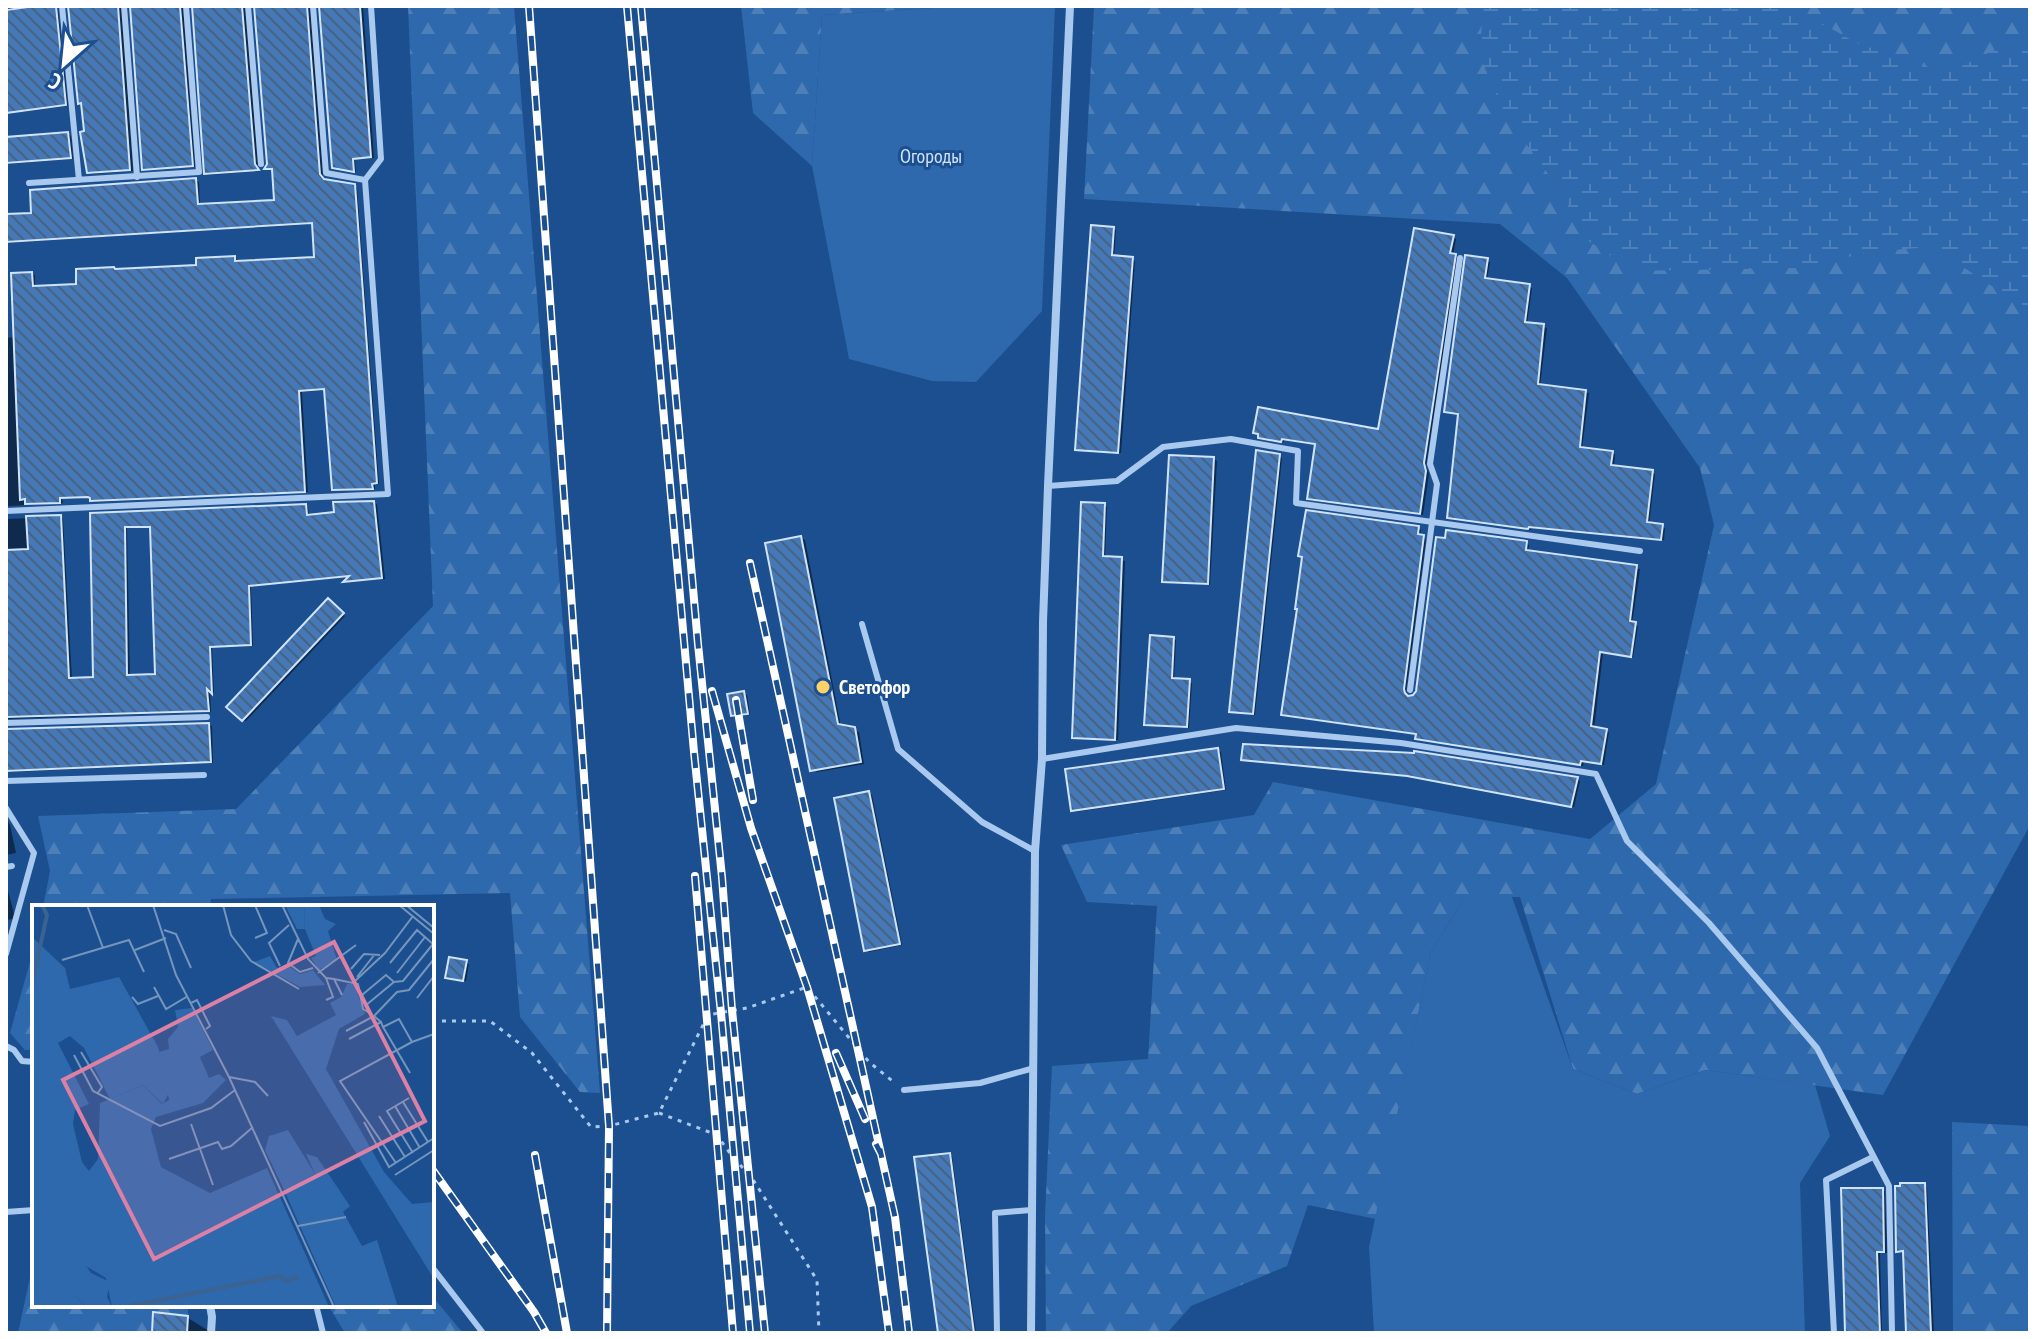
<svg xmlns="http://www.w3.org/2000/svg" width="2036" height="1339" font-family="'PT Sans Narrow',sans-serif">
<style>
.forest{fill:url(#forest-firs)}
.wetland{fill:url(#wetland-marsh)}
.green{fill:#2e69ad}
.shadow{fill:#0007;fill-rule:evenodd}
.building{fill:url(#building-back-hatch);stroke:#cfe3fa;stroke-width:2;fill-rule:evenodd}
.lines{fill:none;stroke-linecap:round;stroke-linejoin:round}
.path{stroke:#a9c9ee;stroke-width:3;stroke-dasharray:4 6;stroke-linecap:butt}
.service{stroke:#a9c9ee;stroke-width:6}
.minor{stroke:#a9c9ee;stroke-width:8}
.rail-casing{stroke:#fff;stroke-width:8}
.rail{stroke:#1b4f8f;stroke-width:5;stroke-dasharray:15;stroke-linecap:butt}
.poi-dot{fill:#ffd166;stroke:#1b4f8f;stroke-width:3}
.labels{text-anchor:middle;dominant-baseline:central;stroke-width:6;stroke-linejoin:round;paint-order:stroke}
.park-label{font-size:20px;fill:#cfe3fa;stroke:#1b4f8f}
.poi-label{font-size:20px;font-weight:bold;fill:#fff;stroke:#1b4f8f;text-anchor:start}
.inset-river{fill:none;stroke:#3c6290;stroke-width:4}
.inset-road{fill:none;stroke:#7695bc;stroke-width:2}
.view{fill:#dd80a5;fill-opacity:0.15;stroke:#dd80a5;stroke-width:4}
.inset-edge{fill:none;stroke:#fff;stroke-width:4}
</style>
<defs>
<pattern id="forest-firs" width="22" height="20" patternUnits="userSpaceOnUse" patternTransform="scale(2)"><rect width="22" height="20" fill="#2e69ad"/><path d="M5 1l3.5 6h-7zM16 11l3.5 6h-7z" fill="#4d80b9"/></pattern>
<pattern id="wetland-marsh" width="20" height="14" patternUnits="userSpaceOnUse" patternTransform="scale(2)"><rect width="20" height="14" fill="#2e69ad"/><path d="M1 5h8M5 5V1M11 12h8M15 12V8" fill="none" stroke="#4d80b9"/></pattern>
<pattern id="building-back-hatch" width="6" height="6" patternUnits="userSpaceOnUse" patternTransform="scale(2)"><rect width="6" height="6" fill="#4478b7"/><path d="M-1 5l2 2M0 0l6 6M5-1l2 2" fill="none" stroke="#486282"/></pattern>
</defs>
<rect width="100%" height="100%" fill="#1b4f8f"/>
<path class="forest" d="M408,6H514L600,1093L580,1092L520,1017L510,893L211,899L210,907H43L50,871L38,816L236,809L433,606Z
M741,6H966L822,15L812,166L753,113Z
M1094,6H2030V825L1883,1095L1705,1070L1637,1094L1573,1069L1520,897H1465L1431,952L1376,1219L1308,1205L1287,1266L1191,1306L1167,1333H1046L1045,1215L1052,1066L1148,1059L1157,906L1087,902L1061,845L1254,815L1273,782L1590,839L1656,784L1714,525L1700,468L1567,278L1500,224L1084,199Z
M34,948V1050H25L10,1033Z
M1952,1122L2030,1126V1333H1953Z
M34,1259V1305H188V1316L153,1313L152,1333H18Z
M432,1296L463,1333H345L328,1305H432Z"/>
<path class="wetland" d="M1484,6H1790L1859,44L1947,73L2030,33V311L1952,260L1917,248L1871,252L1797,268L1635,271L1587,240L1557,186L1507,118L1479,55Z"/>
<path class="green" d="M966,6H1055L1042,311L976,382L932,381L849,359L812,166L822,15Z
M1465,897H1512L1573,1069L1637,1094L1705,1070L1815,1085L1830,1136L1800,1183L1805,1333H1374L1369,1247L1431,952Z"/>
<path class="shadow" d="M6,6H60L58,9L68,106L6,114Z
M70,6H122L133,171L92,174L89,172L84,105L79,102Z
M132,6H183L195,167L147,170L144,168Z
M194,6H246L258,168L260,171L209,175L206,173Z
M256,6H310L323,178L326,181L357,188L379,484H375V489L337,491L334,489L327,390L302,392L308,492L95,502L92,500V497L62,499L63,503L9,506L6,507V338L15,337L32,274L35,275V288L78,286L118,271L198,267L235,258L238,260V263L317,259L314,224L6,243V216L33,215L196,180L199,182L200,206L276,202L274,169H266L269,164Z
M321,6H363L374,158L355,159L356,172L337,169Z
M68,134L71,136L73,159L6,164V139Z
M1113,229L1116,230L1114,258L1135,261L1121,453L1077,449Z
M1453,237L1456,239L1453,256L1458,258L1426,466L1429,474L1423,515L1312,499L1317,444L1284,439V442L1263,438L1255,432L1380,431Z
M1487,260L1490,262L1487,280L1532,288L1527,324L1547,328L1540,386L1589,393L1582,449L1615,454L1614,468L1655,474L1649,525L1665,528L1664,540L1531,527V530L1452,519Z
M1279,456L1282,458L1255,715L1234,712Z
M1214,459L1217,461L1210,585L1167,583L1164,581Z
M374,503L377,504L385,579L346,582L351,577L251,586L253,646L212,647L214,693L210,690L211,712L6,719V519L60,517L63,518L72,680L95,679L92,515L305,506L308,507L309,517L336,514ZM152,527L157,675L130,677L127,528Z
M1104,505L1107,507L1105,558L1125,561L1118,740L1077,738L1074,737Z
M1418,528L1421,530L1420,537L1426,539L1406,692L1407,697H1414L1526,543L1529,545L1528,552L1640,569L1632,624L1638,626L1633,657L1603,653L1594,729L1609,732L1604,765L1584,761L1583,766L1420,740L1418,734L1284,714Z
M801,538L805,540L841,727L859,732L864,764L817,772L812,769Z
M331,602L345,616L246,721L243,720Z
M1173,639L1176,640L1174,680L1192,683L1189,728L1149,725Z
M744,693L747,695L750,715L735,717L732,715Z
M209,725L212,726L213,763L10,772L7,770L6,731Z
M1218,750L1221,752L1226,790L1075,812L1072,810Z
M1243,759L1577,779L1580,781L1574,807L1412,777Z
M869,793L872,795L902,945L869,952L866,950Z
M6,818L10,825L16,853L6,855Z
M6,883L14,914L13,919L6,920Z
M466,962L469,964L466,981L450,978Z
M949,1155L952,1156L976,1333H940Z
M1924,1185L1927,1187L1934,1333H1908L1905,1252L1898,1250Z
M1882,1190L1885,1191L1887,1253H1880L1882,1333H1847Z
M188,1318L212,1333H154Z"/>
<path class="building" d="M35,6H56L66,105L6,113V10Z
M68,6H118L130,170L87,173L80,132L84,131L81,103L78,104Z
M130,6H180L193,166L142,170Z
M192,6H242L255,164L259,170L204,174Z
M254,6H307L320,174L324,179L355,184L377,483L372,484L373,489L332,490L324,389L299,391L305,492L90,501V498L88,497L60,498V503L25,504V499L20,500L11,273L32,272L33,286L76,284V269L114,267L115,269L196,265V258L235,256V261L314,257L312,223L6,242V214L31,213L30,190L196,178L198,204L274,200L272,169H264L267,164Z
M319,6H360L371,157L353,159L354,172L332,168Z
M68,132L71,158L6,163V137Z
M1091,225L1114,227L1112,255L1133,257L1118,453L1075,450Z
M1414,228L1454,235L1450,253L1456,254L1424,463L1426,471L1420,514L1307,499L1315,444L1282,439L1281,442L1258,438V434L1253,433L1258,407L1378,429Z
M1465,255L1488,258L1485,278L1530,284L1525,322L1544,324L1538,384L1586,390L1580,447L1613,451L1611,465L1653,470L1647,522L1663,524L1661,540L1529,527L1528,529L1447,518L1458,414L1444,412Z
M1256,450L1280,454L1253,714L1229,712Z
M1169,455L1214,457L1208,584L1162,582Z
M374,501L382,578L343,582L349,576L249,586L251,645L210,647L212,694L207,689L209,711L6,717V550L28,549L26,516L61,515L69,678L93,677L90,513L306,504L307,515L334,512L333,502ZM125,527H150L155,674L127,675Z
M1081,502L1105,503L1103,556L1122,557L1115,740L1072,738Z
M1306,510L1419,526L1418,534L1424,535L1404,689L1405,693L1408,696L1413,695L1416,691L1436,537L1445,538L1446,530L1527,541L1526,550L1637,565L1630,621L1636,622L1631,657L1600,652L1591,726L1607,729L1601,764L1581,761L1580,765L1415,739L1416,734L1281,715L1297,609H1295L1302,557L1298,556Z
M801,536L838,724L855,727L861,762L810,771L765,543Z
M328,598L344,613L242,721L226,707Z
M1150,635L1174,637L1172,678L1190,679L1187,727L1144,725Z
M744,691L748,714L731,716L727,694Z
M209,723L211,762L6,771V729Z
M1243,744L1414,753V751L1578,777L1571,807L1407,776L1241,760Z
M1218,748L1224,789L1071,811L1065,769Z
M869,791L900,944L864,951L834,798Z
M449,957L467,960L463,981L445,978Z
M950,1153L974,1333H938L914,1157Z
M1900,1183H1925L1931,1333H1906L1903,1251L1896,1252L1895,1186H1900Z
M1883,1188L1884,1252H1877L1880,1333H1845L1841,1188Z
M153,1312L188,1316L187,1333H152Z"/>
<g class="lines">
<path class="path" d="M432,1021H490L532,1053L591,1127L609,1126L659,1113L708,1015L747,1008L807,987L869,1062L895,1083
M659,1113L717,1135L734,1159L750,1175L817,1280L819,1333"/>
<path class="service" d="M62,6L79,180
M124,6L137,177
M248,6L261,164
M365,180L381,159L371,6
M29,183L199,172L186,6
M1048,486L1117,481L1163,447L1231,439L1298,451L1296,503L1640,551
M6,511L388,494L365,180L326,173L313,6
M862,624L898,749L982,822L1035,851
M1410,690L1437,484L1430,464L1460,258
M6,723L207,717
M1042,759L1236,728L1401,743L1596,774L1627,841L1709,923L1817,1048L1889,1186L1892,1333
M6,781L204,775
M6,808L34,853L6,954
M6,867L12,866
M6,1046L14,1050L22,1061L34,1062
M904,1090L980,1083L1034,1068
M6,1212L34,1210
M432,1267L483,1333
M316,1305L323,1333
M997,1333L995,1213L1031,1210
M1834,1333L1826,1180L1873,1157"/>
<path class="minor" d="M210,1305L212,1317L211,1333
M1031,1333L1035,851L1042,759L1043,622L1048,486L1070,6"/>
<g class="rail-casing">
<path id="rail" d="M529,6L609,1126L607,1333
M627,6L694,752L721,1013L750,1333
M641,6L698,644L722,877L732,1010L765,1333
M750,563L881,1154
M712,691L751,828L807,987L872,1207L889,1333
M736,700L753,800
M695,876L733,1333
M836,1053L865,1119
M876,1144L881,1154L895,1217L909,1333
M535,1155L567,1333
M432,1169L534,1312L546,1333"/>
</g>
<use href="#rail" class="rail"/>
</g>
<circle class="poi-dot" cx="823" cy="687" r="8"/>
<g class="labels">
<g class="park-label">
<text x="931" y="156">Огороды</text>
</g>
<g class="poi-label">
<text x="839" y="687">Светофор</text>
</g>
</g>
<g transform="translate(32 905)">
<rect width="402" height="402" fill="#1b4f8f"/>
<path d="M272,0H287L293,14L304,19L296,26L305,55L287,65L279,53L284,51L273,24ZM0,32L33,63L38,84V131L26,138L57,199L43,205L41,219L50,257L57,266L66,254L68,198L111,180L130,199L137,195L127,147L137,144L136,134L146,122L143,105L160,103L181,145L168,152L177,173L187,169L194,175L171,198L124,212L119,224L129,262L178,288L235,263L297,402H80L74,373L32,348L45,393L55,402H0ZM238,51L245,63L255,60L268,69L281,65L293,80L268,82L222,57ZM315,79H322L333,109L307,124L294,164L352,267L380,299L402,297V374L239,111L255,115L265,131L304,110L298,98L309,92ZM274,249L285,252L318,301L311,307L330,341L345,335L366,402H304L253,287L283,269Z" fill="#2e69ad"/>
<path d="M157,291L192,309L195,324L170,335L129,338L111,358L100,354L98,347L111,335L109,328L81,304L121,313ZM29,333L39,338L59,368L78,377L75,392L80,402H55L45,393L32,362Z" fill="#2e69ad"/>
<path d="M253,0H272L273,24H265ZM87,72L126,142L138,186L131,199L111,180L78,194L52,143L38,131V84ZM256,225L283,269L253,287L233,245L237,231Z" fill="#2e69ad"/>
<path class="inset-river" d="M0,79L15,10L10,0M93,402L248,371L255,376L266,372"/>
<path class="inset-road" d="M55,0L71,43M121,0L144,70L197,172L302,402M191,0L199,30L219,56L267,84M250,0L276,54L294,73M367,0L402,29M374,0L402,23M132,25L144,29L159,63M223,33L235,28L223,0M266,34L256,58L268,67L281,63M103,45L134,33M30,55L97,35L112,67M358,58L385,25L402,40M248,61L237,38L257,20M319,64L332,49L348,50M286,68L324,40M365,68L393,32M325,72L343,49M302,74L326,79L331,104L339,109M323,76L353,48L381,11M122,82L134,104L156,91M330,90L354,70L362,77M100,92L106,99L126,91M385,93L402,71M294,95L301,92L294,73L302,74L310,90M159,98L165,95L178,121L174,124M333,101L362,77L371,76L401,39M342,111L365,87L377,85L402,54M351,122L378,168M314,126L342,111L349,117M317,134L349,117L351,122L367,114L380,137L402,129M49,147L70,182L65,189M42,150L61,186L128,221L179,203L203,185M197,172L223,177L236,191M377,193L355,206L381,248M371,197L396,237M363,201L388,243M347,211L373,252M332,217L357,262L402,233M159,219L181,280M137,254L186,237L190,244L199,241L221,222M364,258L308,176L380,137M363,270L402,245M266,321L314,312"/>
<path class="view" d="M302,37L393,216L122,354L31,175Z"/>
<rect width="402" height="402" class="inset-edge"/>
</g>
<rect width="2036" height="1339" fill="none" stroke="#ffffff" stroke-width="16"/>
<g transform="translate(64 64) rotate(207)" stroke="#1b4f8f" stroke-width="6" paint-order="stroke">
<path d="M0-6L14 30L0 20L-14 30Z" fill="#ffffff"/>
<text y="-12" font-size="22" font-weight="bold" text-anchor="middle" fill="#ffffff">С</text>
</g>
</svg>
